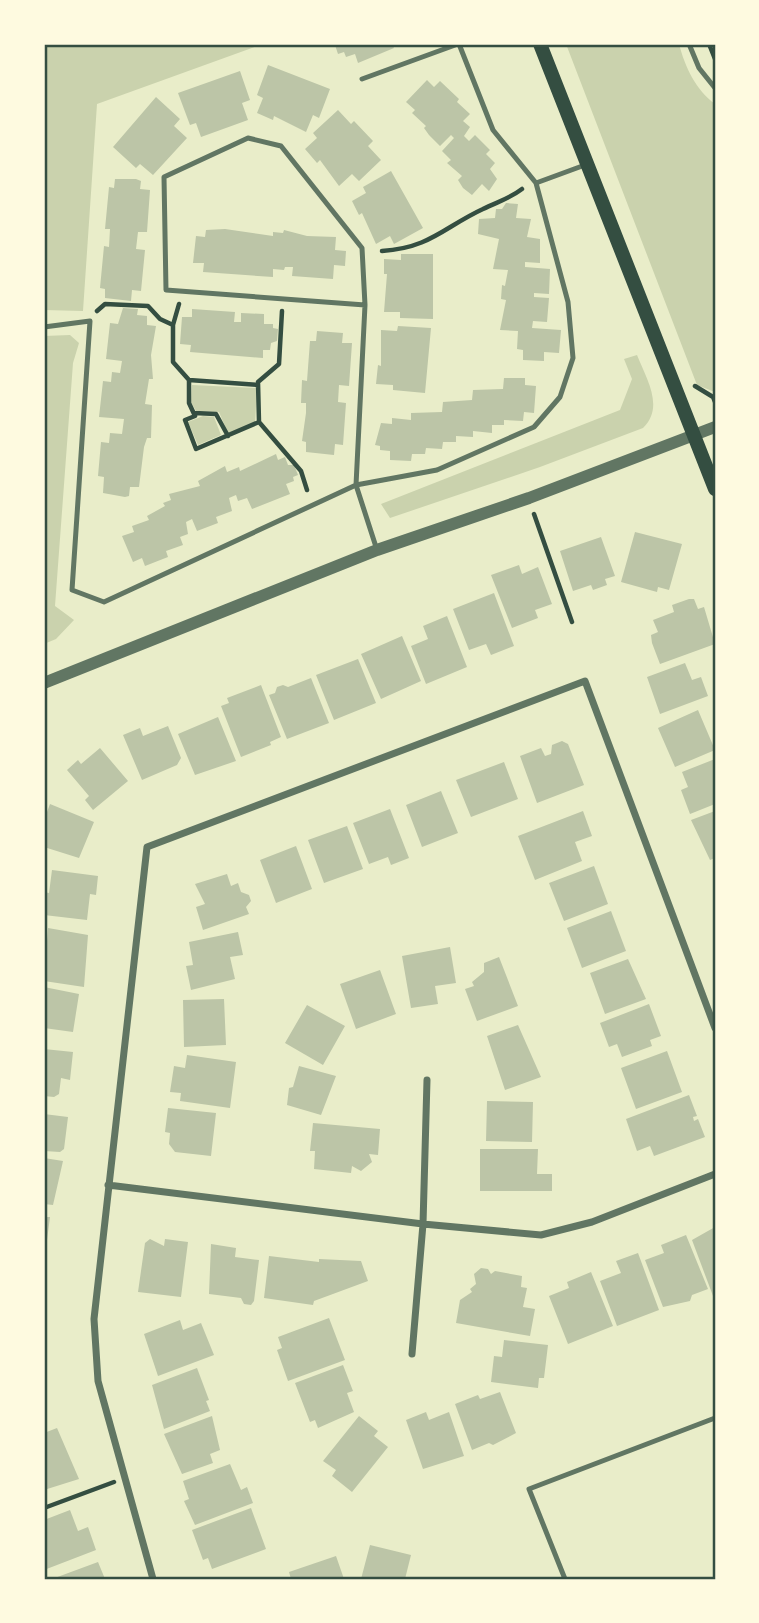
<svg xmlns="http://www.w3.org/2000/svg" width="759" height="1623" font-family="'Open Sans',sans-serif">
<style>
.green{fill:#cad2ad}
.building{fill:#bcc5a7}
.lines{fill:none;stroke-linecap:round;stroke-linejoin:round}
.path{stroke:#344e41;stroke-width:4.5}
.service{stroke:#617663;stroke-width:5}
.minor{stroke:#617663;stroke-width:7}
.tertiary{stroke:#617663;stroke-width:12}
.secondary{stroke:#344e41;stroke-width:14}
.neatline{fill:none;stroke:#344e41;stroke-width:2.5}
</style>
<rect width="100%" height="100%" fill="#e9edc9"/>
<path class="green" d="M44,44H263L97,104L83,311L44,310Z
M566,44H679C685,67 696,90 715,104V392L697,385Z
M70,335L79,343L73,363L55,606L74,620L56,639L44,644V336Z
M637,355C646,378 665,407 643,428L540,467L390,518L381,504L620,410L632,379L624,359Z
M192,385L257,388L255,424L228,433L219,412L196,411L191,402Z
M203,416L214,417L221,435L198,445L188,422Z"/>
<path class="building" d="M392,44L394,48L358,63L355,54L346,57L344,52L338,54L335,45Z
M268,65L330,89L319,118L313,115L306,132L274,116L273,120L257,113L263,98L257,95Z
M240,71L250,100L242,103L248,120L201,137L196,123L190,125L178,93Z
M427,80L434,87L440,81L459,99L457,102L470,114L463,121L470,127L464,136L469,141L475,135L490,150L486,154L495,163L490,169L497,179L489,191L482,184L472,195L463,188L458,180L462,176L447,163L451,160L442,151L454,138L451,135L440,146L429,135L424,128L426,126L412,113L415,110L406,102Z
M156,97L180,119L174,126L187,138L153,175L140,164L136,168L113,147Z
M338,110L351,124L354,121L373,141L368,146L381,160L359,181L352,174L339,186L320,160L317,163L305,149L317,138L313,133Z
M391,171L423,228L394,244L390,236L376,244L362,213L359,215L352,201L366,193L363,187Z
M115,179H136L141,181L140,189L150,190L147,232H138L136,249L145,250L141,291L132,290L131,301L105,298V289L100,288L104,246L109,247L110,229H105L109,187L114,188Z
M506,203L518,204L516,218L531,219L527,237L540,239V263L525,262V267L550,269L549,294L534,293V297L549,298L547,322L533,321L532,328L561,330L559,353L544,352V361L523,360V350L517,349L518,331L500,330L506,300L501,299L502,285L505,286L508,270L493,269L499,239L478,234L479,219L495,218L496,209H502Z
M225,229L273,236V232L283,233L284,230L307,236L336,237L335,250L346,251L345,266L334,265L333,279L292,276L293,267H285L284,270L273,269V277L203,272L204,263H193L196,236L205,237L206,230Z
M401,254H433V319L400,318V312H384L387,274H384V259L401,260Z
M123,308L138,309L137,315L147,316V325L156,326L151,355L153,379H149L145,404L152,405L151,438H147L144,447L139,487H130L129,496L125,497L103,493L104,477L98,476L101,442L109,443L110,433L122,434L124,419L99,417L103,381L111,382L112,372L120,373L122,361L106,359L110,323L118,324Z
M192,309L235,312L234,322H241V313L264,314V324H273V328L278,329L277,341L271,343L270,350H263V358L190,352L191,345L180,344L182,317H192Z
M398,326L431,328L425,393L393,390V385L376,384L378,365L381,366V330L397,331Z
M317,331L343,333L342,343H352L349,386L339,385L338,402L346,403L343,445L335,444L334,455L306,452V442L302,441L306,413V403H301L302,380L307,381L310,341H316Z
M504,378H525V385L536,386L534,413L524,412L523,421L504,420V425H492V433L473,431V437L456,436V442H443L442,449L426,448L425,454H412L411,461L390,460V451L380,450V446L375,445L381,423L392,424V418L411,420V413L442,412L443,402L472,400L473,390L503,389Z
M276,454L278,460L285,457L288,465H294L298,475L293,477L294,481L286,484L290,494L252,509L247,498L238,501L236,495L229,498L232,511L216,517L218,523L197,531L192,519L186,522L188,534L180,537L183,545L166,551L168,557L145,566L142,558L133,562L122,536L134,532L132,526L149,520L147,516L165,506L163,503L171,500L169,494L200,486L198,481L225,466L227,472L239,467L240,471Z
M635,532L682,544L669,590L658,587L657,592L621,582Z
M601,537L615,576L605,579L607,585L593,590L591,585L573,591L560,551Z
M519,565L522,574L538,567L552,604L535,610L538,618L512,628L491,575Z
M494,593L514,646L491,655L486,644L469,650L453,609Z
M689,599H694L698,609L704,607L715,644L660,664L652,643L651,635L658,632L653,620L674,612L672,605Z
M447,616L467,667L426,684L411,646L428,639L423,626Z
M402,636L421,681L381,699L361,654Z
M358,659L376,703L334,720L316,675Z
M685,663L692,680L701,677L708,696L660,714L647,677Z
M311,678L329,723L287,739L269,695L275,693L277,687L283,685L288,687Z
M261,685L281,737L270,742L271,745L241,757L221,706L229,703L227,698Z
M698,710L715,750L675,767L658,728Z
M218,717L236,761L195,775L178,734Z
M168,726L181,758L177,765L142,780L123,735L140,728L143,736Z
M562,741L568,744L584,785L537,803L520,756L541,748L545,756L551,754L552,745Z
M100,748L128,781L93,810L85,800L89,796L67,770L78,760L81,764Z
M715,759V804L690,814L681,790L688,787L682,772Z
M504,762L518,799L471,817L456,780Z
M441,791L458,833L422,847L406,805Z
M50,804L94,822L79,858L44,847V820Z
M390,809L409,858L391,865L388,857L369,864L353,823Z
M583,811L592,836L575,842L582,861L535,880L518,836Z
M715,811V858L710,860L691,820Z
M347,826L363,869L324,883L308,840Z
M296,846L312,889L276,903L260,860Z
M594,866L608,904L564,921L549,883Z
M52,870L98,876L96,895L90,894L87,920L44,915V892L49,893Z
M227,874L231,886L238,883L241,892L249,895L251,901L246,907L249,914L203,930L196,907L205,904L195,884Z
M611,911L626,951L582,968L567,928Z
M48,928L88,935L84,987L44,981Z
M238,932L243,955L230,957L235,979L191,990L186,966L193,965L189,942Z
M450,947L456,983L435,986L438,1004L411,1008L402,956Z
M499,957L518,1006L477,1021L465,989L474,986L472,982L484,972V963Z
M628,959L646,999L605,1014L590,973Z
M380,970L396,1014L356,1029L340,984Z
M44,987L79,994L73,1032L44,1028Z
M224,999L226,1045L184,1047L183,1000Z
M649,1004L661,1036L650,1040L652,1046L622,1057L617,1044L609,1047L600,1023Z
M307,1005L345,1026L323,1065L285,1043Z
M518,1025L541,1077L505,1090L487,1036Z
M44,1049L73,1052L70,1080L61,1078L59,1094L54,1097L44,1096Z
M667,1051L682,1092L636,1109L621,1068Z
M187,1055L236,1062L230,1108L180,1101L181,1093L170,1092L174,1066L185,1068Z
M299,1066L336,1076L321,1115L287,1105L289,1088L293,1087Z
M689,1095L697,1116L693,1117L694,1121L698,1119L705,1137L654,1156L650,1146L637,1151L626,1119Z
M487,1101L533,1102L532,1142L486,1141Z
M168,1108L216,1113L211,1156L175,1152L169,1144L170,1133L165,1132Z
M44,1114L68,1117L64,1149L60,1152L44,1151Z
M313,1123L380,1129L378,1155L369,1154L372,1162L361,1171L352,1166L351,1173L314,1169L315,1151H310Z
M480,1149H538L537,1174H552V1191H480Z
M44,1158L63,1161L53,1205L44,1204Z
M44,1217H50L47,1240H44Z
M715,1227V1295L713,1296L692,1240Z
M686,1235L708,1289L692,1295L690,1301L663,1307L645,1260L664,1253L661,1245Z
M150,1239L164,1246L165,1239L188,1242L181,1297L138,1292L145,1243Z
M211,1244L236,1248L235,1257L259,1260L254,1301L251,1305L244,1304L241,1298L209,1294Z
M638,1253L659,1310L617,1326L600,1281L621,1273L616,1261Z
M269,1256L319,1262V1259L361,1261L368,1281L314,1301L313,1305L264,1298Z
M481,1268L488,1269L491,1274L495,1271L522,1276L521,1287L527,1288L523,1307L535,1309L530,1336L456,1323L460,1300L472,1292L470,1289L476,1284L474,1274Z
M591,1272L613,1326L568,1344L549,1296L569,1288L567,1282Z
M329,1318L345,1360L288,1381L277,1350L282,1348L278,1337Z
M180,1320L183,1330L201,1323L214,1355L158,1376L144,1334Z
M504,1340L548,1345L544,1378H539L538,1388L491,1382L494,1356L502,1357Z
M343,1365L353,1391L347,1393L354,1412L318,1428L315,1420L310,1422L295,1383Z
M197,1368L209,1400L206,1401L210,1411L164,1429L152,1385Z
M500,1392L516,1433L493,1445L489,1443L472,1450L455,1404L478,1395L480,1399Z
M426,1412L429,1420L449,1412L464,1456L423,1469L406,1420Z
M212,1416L220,1450L210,1454L213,1463L182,1474L164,1434Z
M359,1416L378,1431L374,1436L388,1447L352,1492L332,1476L336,1470L323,1461Z
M57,1428L79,1479L44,1490V1433Z
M230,1464L241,1490L247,1487L253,1503L195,1525L184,1501L189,1499L183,1481Z
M251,1508L266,1549L212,1569L208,1558L203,1560L192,1530Z
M70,1510L78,1531L88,1527L96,1550L44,1570V1520Z
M370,1545L411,1555L405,1579H361Z
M336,1556L344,1579H291L289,1572Z
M98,1562L105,1579H52Z"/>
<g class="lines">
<path class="path" d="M709,44L715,59
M382,251C430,248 444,227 483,209C497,202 509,199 522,189
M179,304L173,325V362L189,380V403L195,416L185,420L196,449L259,422
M97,311L105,304L148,306L160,319L173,325
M282,311L279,364L258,382L259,422L301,471L307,490
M189,380L258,385
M695,386L713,397L715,402
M194,413L216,414L228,436
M534,514L572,622
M44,1508L114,1482"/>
<path class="service" d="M689,44L699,68L715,88
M362,79L458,44
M536,183L585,165
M365,305L166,290L164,177L248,138L281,146L362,248L365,305L356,485L377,550
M44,327L90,321L72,590L104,602L356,485L437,470L534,427L560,397L573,358L568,302L536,183L493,130L459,44
M565,1579L529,1489L715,1418"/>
<path class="minor" d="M108,1185L423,1224L541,1235L592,1222L715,1174
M412,1354L423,1224L427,1080
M153,1579L98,1381L94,1319L147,847L585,681L715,1028"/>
<path class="tertiary" d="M44,683L377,550L529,498L715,427"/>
<path class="secondary" d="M540,44L715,489"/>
</g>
<rect width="759" height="1623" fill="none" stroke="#fefae0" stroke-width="91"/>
<rect x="46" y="46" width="668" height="1532" class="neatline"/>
</svg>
